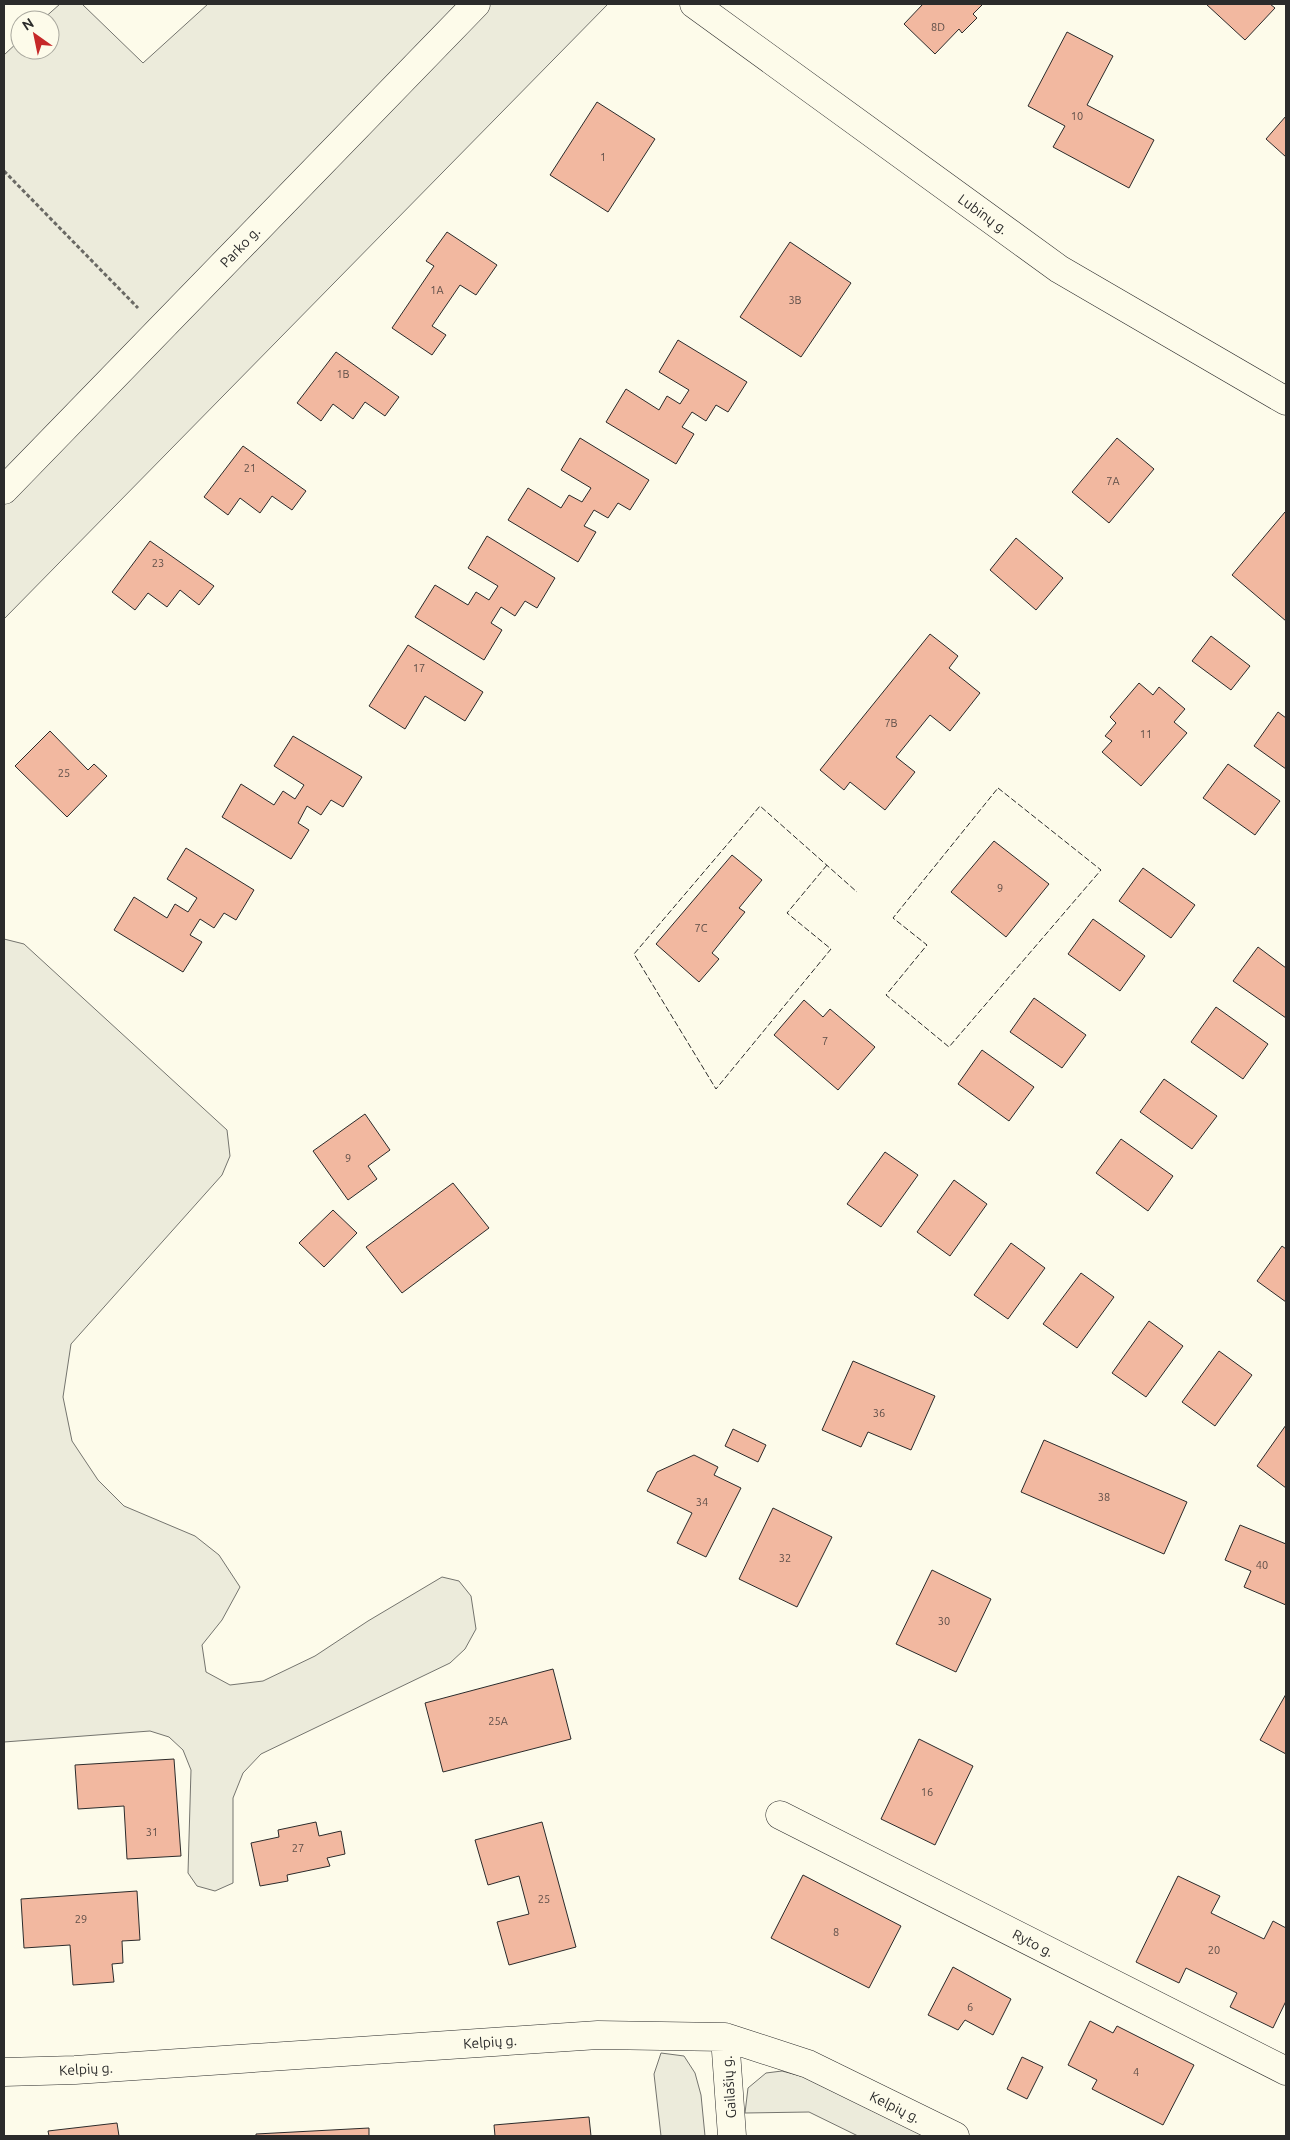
<svg xmlns="http://www.w3.org/2000/svg" width="1290" height="2140" font-family="Ubuntu,sans-serif">
<style>
.green{fill:#ecebdb;stroke:#74746e}
.building{fill:#f2b8a0;stroke:#2b2b2b}
.lines{fill:none;stroke-linecap:round;stroke-linejoin:round}
.street-casing{stroke:#2b2b2b;stroke-width:29}
.path{stroke:#6a6964;stroke-width:3;stroke-dasharray:4 2.5;stroke-linecap:butt}
.street{stroke:#fdfbea;stroke-width:28}
.fence{stroke:#2b2b2b;stroke-width:1;stroke-dasharray:6 2.5;stroke-linecap:butt}
.labels{text-anchor:middle;dominant-baseline:central;stroke-width:4;stroke-linejoin:round;paint-order:stroke}
.number-label{font-size:11px;fill:#5d4e48}
.street-label{font-size:14px;fill:#2b2b2b;stroke:#fdfbea}
</style>
<rect width="100%" height="100%" fill="#fdfbea"/>
<path class="green" d="M60,4H82L143,63L208,4H608L4,619V55L20,40V50H50V20H42Z
M4,939L24,944L227,1130L230,1156L222,1175L71,1344L63,1397L72,1441L98,1480L124,1506L195,1536L219,1555L240,1587L222,1620L202,1645L206,1672L230,1685L263,1681L315,1656L368,1621L442,1577L459,1581L471,1596L476,1629L465,1649L450,1663L261,1754L243,1773L233,1798V1883L215,1891L197,1886L188,1873L191,1770L183,1750L169,1737L150,1731L4,1742Z
M661,2053L684,2056L695,2073L701,2095L705,2136H661L654,2074Z
M782,2071L808,2078L927,2136H858L809,2112L745,2113L748,2088L766,2073Z"/>
<path class="building" d="M923,4H983L973,14L977,18L962,33L959,29L935,54L904,24Z
M1206,4H1270L1275,8L1245,40Z
M1067,32L1113,56L1087,105L1154,140L1129,188L1053,147L1065,126L1028,106Z
M597,102L655,139L608,212L550,175Z
M1286,116V157L1266,139Z
M447,232L497,265L476,295L460,285L432,326L446,335L432,355L392,328L434,266L426,261Z
M790,242L851,283L801,357L740,317Z
M678,340L747,382L728,412L716,405L706,421L692,412L682,427L694,434L676,464L606,422L626,389L659,410L667,396L680,404L689,390L659,372Z
M336,352L399,397L385,416L365,402L353,419L333,404L321,421L297,403Z
M580,438L649,480L630,510L618,503L608,518L594,510L584,526L596,532L578,562L508,520L528,488L561,508L569,495L582,502L591,488L561,470Z
M1117,438L1154,469L1109,523L1072,492Z
M243,446L306,491L292,510L272,496L260,513L240,498L228,515L204,497Z
M1285,512L1286,513V621L1232,575Z
M487,536L555,578L537,608L525,601L515,616L501,607L491,623L502,630L484,660L415,617L435,585L468,605L476,592L489,600L498,586L468,568Z
M1016,538L1063,578L1036,610L990,570Z
M150,541L214,586L199,605L180,590L167,607L148,593L135,610L112,592Z
M930,634L958,656L949,668L980,693L950,731L930,715L896,757L915,772L885,810L850,782L844,790L820,770Z
M1211,636L1250,666L1231,690L1192,661Z
M408,645L483,692L465,721L425,696L405,729L369,706Z
M1139,683L1153,695L1159,687L1185,709L1174,722L1187,733L1141,786L1102,752L1112,741L1105,736L1116,723L1110,717Z
M1278,712L1286,718V769L1254,746Z
M50,731L88,770L94,764L107,776L67,817L15,766Z
M293,736L362,777L343,807L331,800L321,815L307,806L298,823L309,830L291,859L222,817L241,784L274,805L283,791L295,799L304,785L274,766Z
M1228,764L1280,801L1255,835L1203,798Z
M994,841L1049,884L1006,937L951,892Z
M186,848L254,890L236,920L224,913L214,928L200,919L190,935L202,942L183,972L114,930L134,897L167,918L175,904L188,912L197,898L167,879Z
M732,855L762,880L739,908L745,912L712,953L719,959L699,982L656,944Z
M1143,868L1195,905L1171,938L1119,901Z
M1093,919L1145,956L1120,991L1068,954Z
M1258,947L1286,968V1018L1233,981Z
M1034,998L1086,1035L1062,1068L1010,1032Z
M804,1000L823,1017L830,1009L875,1047L838,1090L774,1035Z
M1216,1007L1268,1044L1243,1079L1191,1042Z
M982,1050L1034,1087L1009,1121L958,1084Z
M1164,1079L1217,1116L1192,1149L1140,1112Z
M365,1114L390,1150L368,1166L377,1179L348,1200L313,1151Z
M1121,1139L1173,1176L1148,1211L1096,1173Z
M885,1152L918,1175L881,1227L847,1204Z
M954,1180L987,1204L950,1256L917,1232Z
M453,1183L489,1228L402,1293L366,1247Z
M333,1210L357,1233L324,1267L299,1243Z
M1011,1243L1045,1268L1008,1319L974,1295Z
M1282,1246L1286,1249V1302L1257,1281Z
M1081,1273L1114,1297L1077,1348L1043,1324Z
M1149,1321L1183,1346L1146,1397L1112,1373Z
M1219,1351L1252,1375L1215,1426L1182,1402Z
M853,1361L935,1396L911,1450L868,1432L861,1447L822,1430Z
M1286,1425V1488L1257,1466Z
M733,1429L766,1445L758,1462L725,1446Z
M1044,1440L1187,1502L1164,1554L1021,1492Z
M694,1455L718,1467L714,1475L741,1488L706,1557L677,1543L692,1513L647,1491L657,1472Z
M773,1508L832,1537L797,1607L739,1579Z
M1240,1525L1286,1544V1605L1244,1587L1251,1571L1225,1560Z
M932,1570L991,1599L956,1672L896,1644Z
M553,1669L571,1739L443,1772L425,1703Z
M1286,1694V1754L1260,1740Z
M919,1739L973,1766L935,1845L881,1819Z
M174,1759L181,1856L127,1859L124,1806L78,1809L75,1765Z
M316,1822L319,1836L341,1831L345,1854L327,1858L330,1866L287,1875L288,1881L260,1886L251,1843L279,1837L278,1830Z
M542,1822L576,1947L509,1965L497,1922L529,1914L519,1876L488,1885L475,1840Z
M803,1875L901,1926L869,1988L771,1938Z
M1178,1876L1220,1896L1211,1913L1264,1939L1273,1921L1286,1928V2001L1273,2028L1230,2007L1237,1993L1186,1968L1179,1983L1136,1962Z
M137,1891L140,1940L122,1941L123,1963L112,1964L114,1982L73,1985L70,1945L24,1948L21,1899Z
M953,1967L1011,1999L993,2035L965,2020L958,2030L928,2015Z
M1090,2021L1113,2033L1117,2026L1194,2065L1163,2125L1092,2089L1097,2080L1068,2065Z
M1022,2057L1043,2067L1027,2099L1007,2089Z
M589,2117L591,2136H495L494,2125Z
M117,2123L119,2136H49L48,2131Z
M369,2128V2136H256V2134Z"/>
<g class="lines">
<g class="street-casing">
<path id="street" d="M694,4L1059,269L1286,401
M4,490L476,4
M780,1815L1286,2071
M725,2037L732,2136
M4,2072L75,2070L598,2035L725,2037L808,2064L955,2136"/>
</g>
<path class="path" d="M4,171L138,308"/>
<use href="#street" class="street"/>
<path class="fence" d="M998,788L1101,870L949,1047L886,995L927,945L893,918Z
M827,865L787,913L831,949L716,1089L634,954L760,806L857,892"/>
</g>
<g class="labels">
<g class="number-label">
<text x="938" y="27">8D</text>
<text x="1077" y="116">10</text>
<text x="603" y="157">1</text>
<text x="437" y="290">1A</text>
<text x="795" y="300">3B</text>
<text x="343" y="374">1B</text>
<text x="250" y="468">21</text>
<text x="1113" y="481">7A</text>
<text x="158" y="563">23</text>
<text x="419" y="668">17</text>
<text x="891" y="723">7B</text>
<text x="1146" y="734">11</text>
<text x="64" y="773">25</text>
<text x="1000" y="888">9</text>
<text x="701" y="928">7C</text>
<text x="825" y="1041">7</text>
<text x="348" y="1158">9</text>
<text x="879" y="1413">36</text>
<text x="1104" y="1497">38</text>
<text x="702" y="1502">34</text>
<text x="785" y="1558">32</text>
<text x="1262" y="1565">40</text>
<text x="944" y="1621">30</text>
<text x="498" y="1721">25A</text>
<text x="927" y="1792">16</text>
<text x="152" y="1832">31</text>
<text x="298" y="1848">27</text>
<text x="544" y="1899">25</text>
<text x="81" y="1919">29</text>
<text x="836" y="1932">8</text>
<text x="1214" y="1950">20</text>
<text x="970" y="2007">6</text>
<text x="1136" y="2072">4</text>
</g>
<g class="street-label">
<text transform="translate(983 214) rotate(36)">Lubinų g.</text>
<text transform="translate(240 247) rotate(-46)">Parko g.</text>
<text transform="translate(1033 1943) rotate(27)">Ryto g.</text>
<text transform="translate(490 2042) rotate(-4)">Kelpių g.</text>
<text transform="translate(86 2069) rotate(-3)">Kelpių g.</text>
<text transform="translate(729 2087) rotate(-94)">Gailašių g.</text>
<text transform="translate(895 2107) rotate(26)">Kelpių g.</text>
</g>
</g>
<rect width="1290" height="2140" fill="none" stroke="#2b2b2b" stroke-width="10"/>
<g transform="translate(35 35) rotate(327)"><circle r="24" fill="#fdfbea" stroke="#a9a89e"/>
<path d="M0-4L9 19L0 12L-9 19Z" fill="#c62828"/>
<text y="-8" font-size="14" font-weight="bold" text-anchor="middle" fill="#2b2b2b">N</text>
</g>
</svg>
